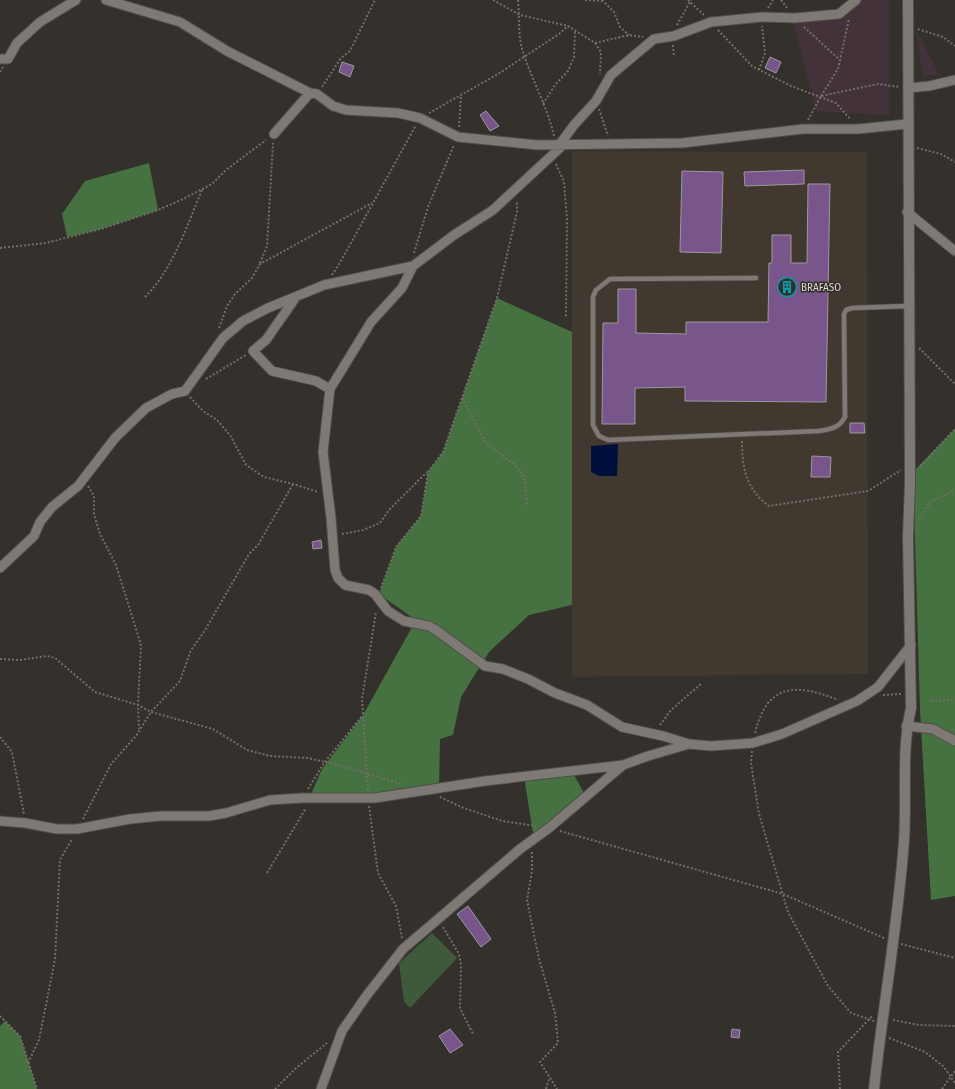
<svg xmlns="http://www.w3.org/2000/svg" width="955" height="1089" font-family="'Fira Sans Condensed',sans-serif">
<style>
.commercial{fill:#44323b}
.built{fill:#41382f}
.green{fill:#3f5a3b}
.forest{fill:#457240}
.water{fill:#00103d}
.building{fill:#78568b;stroke:#9c989f}
.lines{fill:none;stroke-linecap:round;stroke-linejoin:round}
.service-casing{stroke:#514d49;stroke-width:6}
.minor-casing{stroke:#514d49;stroke-width:11}
.tertiary-casing{stroke:#514d49;stroke-width:12}
.path{stroke:#726f6b;stroke-width:2;stroke-dasharray:2 2;stroke-linecap:butt}
.service{stroke:#7e7974;stroke-width:4.5}
.minor{stroke:#7e7974;stroke-width:9}
.tertiary{stroke:#7e7974;stroke-width:10}
.labels{text-anchor:middle;dominant-baseline:central;stroke-width:3;stroke-linejoin:round;paint-order:stroke}
.poi-label{font-size:11px;fill:#d9d6d3;stroke:#34302b;text-anchor:start}
</style>
<rect width="100%" height="100%" fill="#34302b"/>
<path class="commercial" d="M858,0H889V115L816,111L793,20L842,16Z
M915,28L939,74L923,76Z"/>
<path class="built" d="M572,151L867,152L868,674L572,677Z"/>
<path class="green" d="M432,933L457,958L410,1008L404,1001L399,963Z"/>
<path class="forest" d="M149,163L158,210L101,229L67,237L62,214L85,181Z
M497,298L572,332V605L529,615L489,652L461,697L453,735L440,739L439,788L308,801L322,769L363,715L411,629L413,618L379,594L396,547L421,516L428,472L443,452Z
M955,429V896L931,900L920,710L913,472Z
M572,771L586,797L534,839L524,777Z
M5,1021L20,1036L37,1089H0V1026Z"/>
<path class="water" d="M618,444L617,476H599L591,472V446Z"/>
<path class="building" d="M770,57L781,62L776,73L765,68Z
M342,62L354,66L350,77L339,72Z
M486,111L499,126L490,131L480,115Z
M804,170V184L745,186L744,172Z
M682,171L723,172L721,253L680,252Z
M808,184H830L826,402L685,401V387L635,388V424H602L603,323H618V289H636V333L686,334V322H768L769,263H772V235H791V263H807Z
M850,423H864L865,433H850Z
M812,456L831,457L830,477H811Z
M321,540L322,548L313,549L312,542Z
M468,906L491,939L481,947L457,914Z
M450,1029L463,1045L450,1053L439,1036Z
M732,1029L740,1030L739,1038L731,1037Z"/>
<g class="lines">
<g class="service-casing">
<path id="service" d="M756,278L610,279L596,290L593,297V425L599,436L608,440L819,431C831,429 839,428 845,417L844,314L846,310L852,308L908,306"/>
</g>
<g class="minor-casing">
<path id="minor" d="M106,0L180,22L227,51L310,93
M0,59H8L17,43L40,22L76,0
M908,88L929,86L955,80
M274,134L310,93L317,94L333,106L346,110L398,113L420,118L458,137L537,145L682,143L803,129H858L907,124
M560,144L574,125L596,101L611,75L654,39L674,36L711,22L762,17L795,18L839,14L856,0
M907,212L955,251
M413,266L402,288L371,322L330,389L323,452L331,518L335,570L338,578L345,585L369,590L375,594L388,611L404,621L429,626L436,630L485,666L503,669L528,679L555,693L587,705L622,727L663,736L689,744
M296,297L266,340L253,351L272,371L316,381L330,389
M0,568L34,536L40,522L52,507L78,486L115,438L146,408L172,394L185,391L223,338L243,321L268,308L324,285L413,266L454,235L493,210L563,145
M906,726L933,729L955,741
M0,821L25,823L57,829H77L130,819L161,816H209L226,813L270,800L302,798H375L485,781L623,765L648,756L689,744L711,746L753,743L782,734L857,701L878,687L911,645
M321,1089L342,1031L367,995L403,949L520,849L549,828L623,765"/>
</g>
<g class="tertiary-casing">
<path id="tertiary" d="M874,1089C883,1006 898,924 904,841C907,797 901,751 911,708L908,537L910,482L908,0"/>
</g>
<path class="path" d="M493,0L520,15L568,26L595,43L629,35L643,37
M518,0C520,19 517,39 525,58C534,84 548,109 554,136
M585,0L603,1
M602,0L614,12L620,27L629,35
M688,0L704,15
M781,0L788,9
M768,8L773,0
M677,25L691,0
M804,27L840,60
M918,29L943,37L955,46
M718,30L752,66L791,86L836,103L850,119
M595,43L601,52L600,74
M673,45L674,56
M759,70L765,53L762,26
M0,72L3,67
M322,87L341,58L350,51L375,0
M821,96L838,69L849,19
M543,104L555,85L568,71L574,57L575,30
M599,109L608,136
M429,113L498,74L559,34L568,26
M808,120L821,96L878,84L900,87
M459,127L461,96
M917,148L941,154L955,162
M556,164L564,182L567,219L566,317
M0,248L46,243L101,229L158,210L181,200L212,184L226,170L266,140
M414,253L428,207L454,145
M260,263L267,246L273,143
M332,275L341,261L416,125
M145,297C174,268 186,227 202,190
M219,328L227,306L235,294L252,278L260,264L372,203
M919,348L955,384
M206,379L246,355
M190,397L203,411L217,420L230,435L246,465L264,477L293,484L318,492
M462,398L486,443L514,464L524,476L527,505
M742,441C742,468 746,489 769,506L868,491L901,470
M920,466L955,429
M88,486L94,496V514L100,534L116,565L141,645L138,705L139,729
M919,519L930,502L955,490
M342,534L363,530L380,523L389,510L427,472
M381,588L396,547L421,516L428,472L443,452L497,298L517,212V201
M0,659L20,660L47,656L55,658L95,692L138,705L151,712L213,729L247,750L270,756L308,758L338,765L402,784
M883,695L901,694
M931,701L955,700
M660,725L671,710L702,683
M755,733C767,683 796,683 838,700
M0,737L12,752L24,814
M752,751L751,763L759,814L788,912L828,986L851,1013L874,1021
M308,789L324,763L362,716
M368,790L362,699L376,612
M440,797L461,807L502,821L536,826
M369,806L378,873L396,906L402,938
M83,819L111,764L136,736L151,712L180,681L191,650L204,632L249,554L258,545L293,484
M560,831L783,894L884,938
M532,852V871L527,900L539,959L555,1013L558,1043L540,1062L557,1089
M267,873L306,808
M443,927L459,954L461,965L460,1008L473,1034
M901,944L955,958
M0,1016L20,1036L37,1089
M893,1020L919,1025L955,1026
M889,1038L925,1052L944,1067L955,1083
M28,1063L39,1040L55,959L60,860L72,839
M275,1089L295,1069L327,1043
M546,1089L549,1079
M840,1089L838,1052L873,1015
M942,1089L955,1071"/>
<use href="#service" class="service"/>
<use href="#minor" class="minor"/>
<use href="#tertiary" class="tertiary"/>
</g>
<defs>
<g id="building-ring" transform="scale(1)"><circle r="9.5" fill="#34302b" stroke="#0f9aa8" stroke-width="1.5"/><path d="M-4-6H4V6H1V3H-1V6H-4ZM-2.5-4.3h1.7v1.8h-1.7ZM.8-4.3h1.7v1.8H.8ZM-2.5-1h1.7V.8h-1.7ZM.8-1h1.7V.8H.8Z" fill="#0f9aa8"/></g>
</defs>
<g fill-rule="evenodd">
<use href="#building-ring" x="787" y="287"/>
</g>
<g class="labels">
<g class="poi-label">
<text x="801" y="287">BRAFASO</text>
</g>
</g>
</svg>
